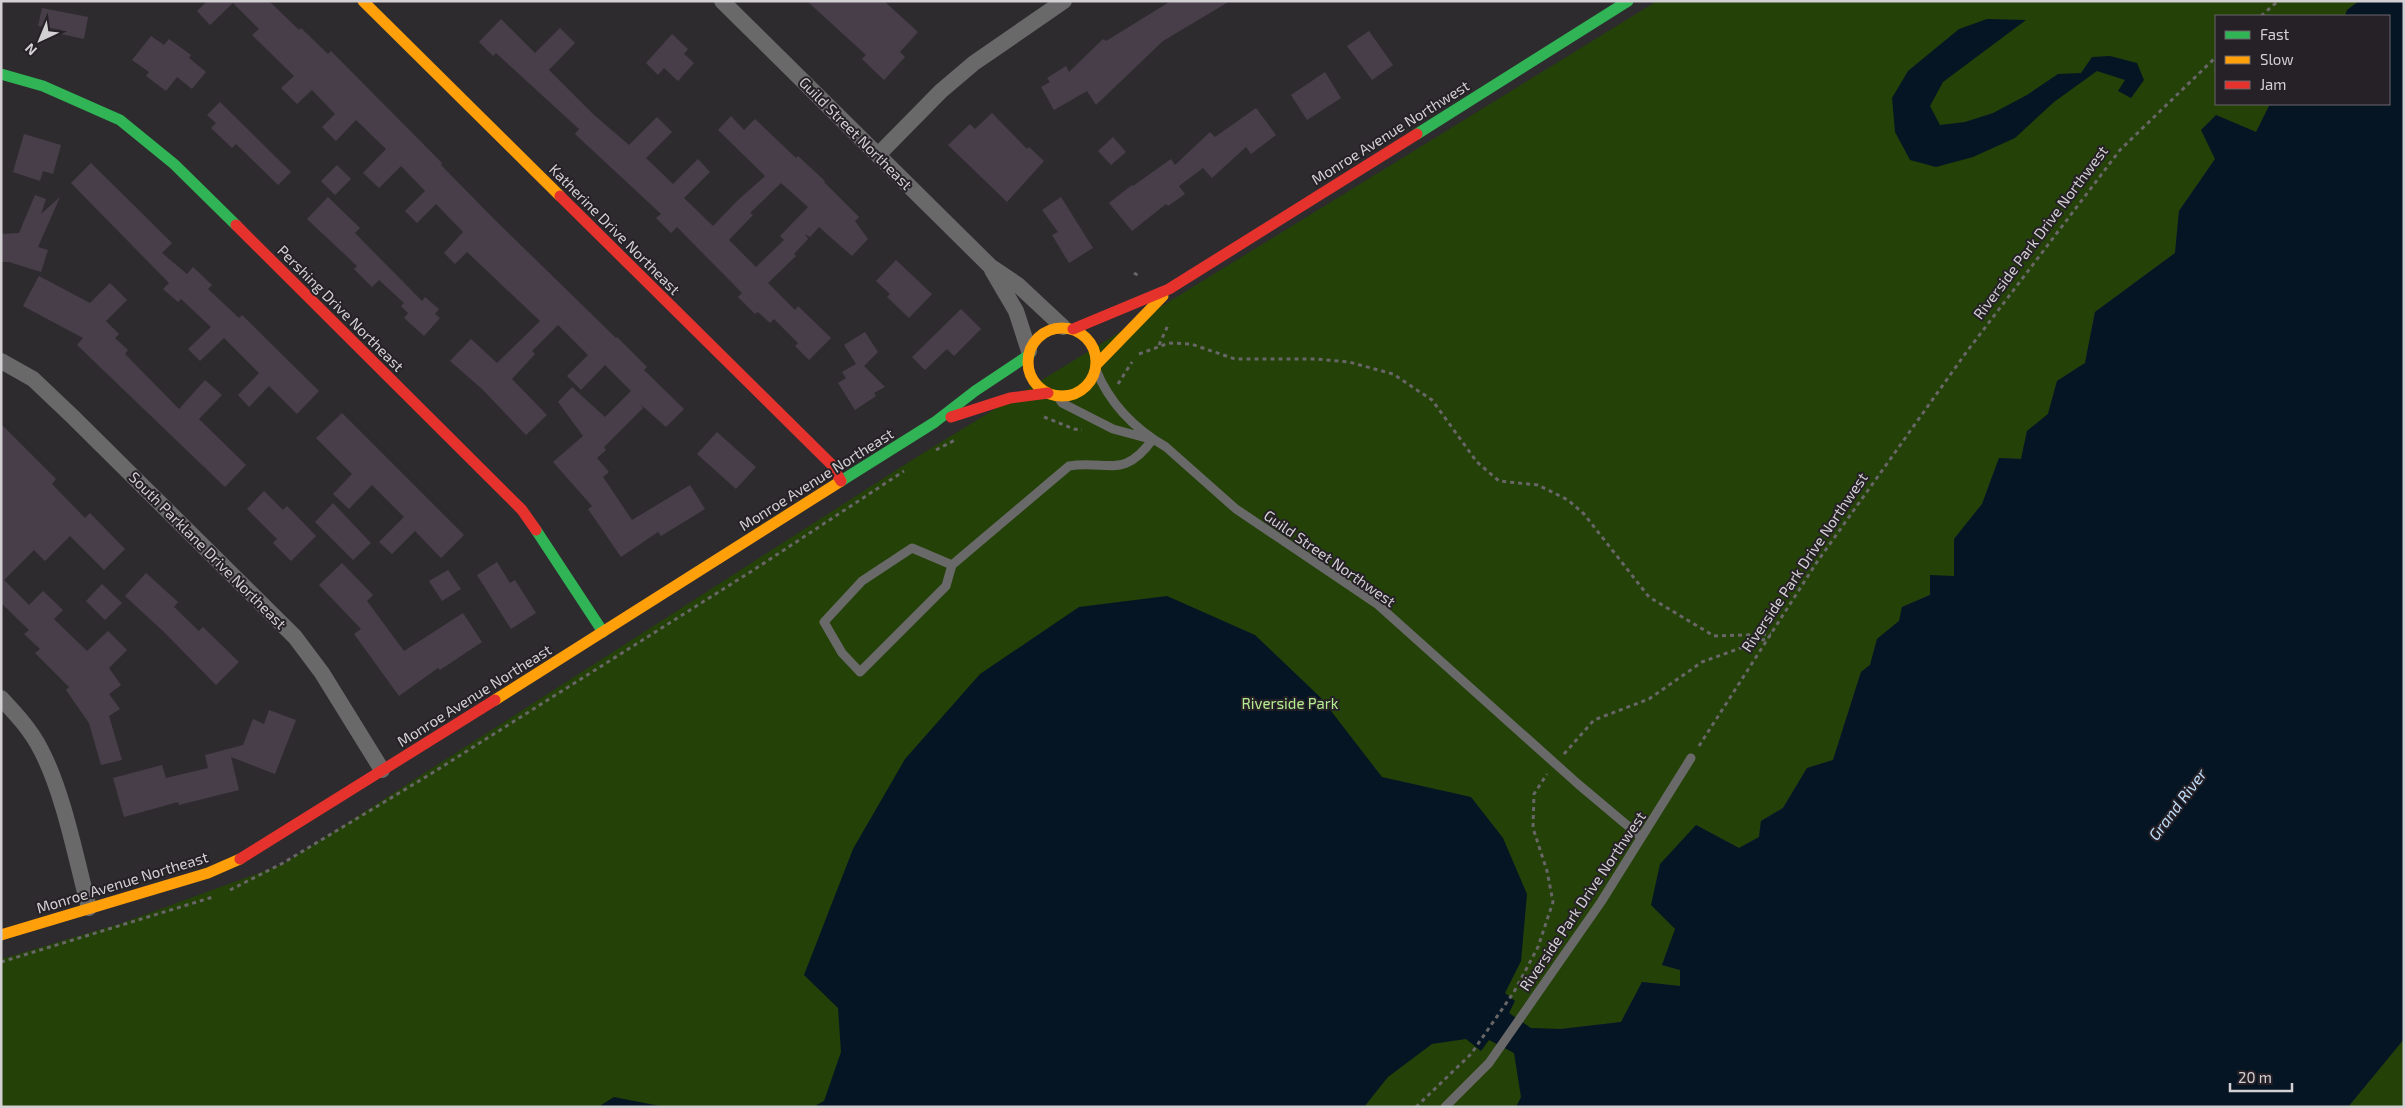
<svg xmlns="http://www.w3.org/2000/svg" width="2405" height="1108" font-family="'Exo 2',sans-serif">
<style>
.green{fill:#244108}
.water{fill:#061524}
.building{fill:#483e4a;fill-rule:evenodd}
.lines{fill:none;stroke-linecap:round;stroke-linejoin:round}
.path{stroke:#686667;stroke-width:3;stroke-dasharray:4 4;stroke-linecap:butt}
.lane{stroke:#6a696a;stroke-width:9}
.street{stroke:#6a696a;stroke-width:16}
.fast{stroke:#30b455;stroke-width:11}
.slow{stroke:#ff9f0a;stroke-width:11}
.jam{stroke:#e5322d;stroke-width:11}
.labels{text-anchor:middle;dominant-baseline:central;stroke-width:4;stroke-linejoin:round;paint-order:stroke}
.street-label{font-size:15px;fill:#d3d0d3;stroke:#252126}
.park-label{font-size:15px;fill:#b5ed92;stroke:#252126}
.water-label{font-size:16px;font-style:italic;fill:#bfdefc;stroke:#252126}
</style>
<rect width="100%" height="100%" fill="#2e2b2f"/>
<path class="green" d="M1657,1H2359L2347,10L2345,16H2216V104H2270L2256,132L2216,115L2215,159L2179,211L2175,253L2095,312L2085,363L2057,381L2048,414L2027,431L2021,459L1999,458L1982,504L1954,539V576L1930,595L1902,607L1899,621L1877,639L1870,665L1861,672L1833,760L1807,768L1783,808L1761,821L1759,837L1739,848L1696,825L1676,929L1662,965L1680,970V986L1642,982L1621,1022L1561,1029L1516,1107H1V959L122,923L283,864L912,460Z
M2404,1039V1107H2348Z"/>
<path class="water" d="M2359,1H2404V1039L2348,1107H1516L1521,1097L1514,1053L1489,1040L1481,1051L1466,1039L1432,1044L1388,1077L1364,1107H813L824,1101L841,1052L838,1008L804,975L853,849L905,759L980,674L1079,607L1167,596L1255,635L1321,698L1382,777L1471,797L1503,838L1527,894L1521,961L1505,993L1515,1001L1509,1013L1531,1028L1561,1029L1621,1022L1642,982L1680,986V970L1662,965L1675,929L1651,905L1660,864L1696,825L1739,848L1759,837L1761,821L1783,808L1807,768L1833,760L1861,672L1870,665L1877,639L1899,621L1902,607L1930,595V575L1954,576V539L1982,504L1999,458L2021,459L2027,431L2048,414L2057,381L2085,363L2095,312L2175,253L2179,211L2215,159L2201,130L2216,115L2256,132L2270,104H2389V16H2345L2347,10Z
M1987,19L2026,20L1943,82L1930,106L1940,125L1965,122L1993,113L2027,95L2058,74L2081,73L2092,57L2110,56L2137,63L2144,80L2131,98L2118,91L2125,80L2097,71L2054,102L2015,138L1973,157L1936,167L1910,160L1895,132L1892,98L1908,71L1959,29Z
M614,1097L665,1107H598Z"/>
<path class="building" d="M207,1H269L299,30L301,28L328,54L331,51L442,163L441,165L494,219L616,338L617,337L647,367L644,370L684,409L666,427L640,404L643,408L604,447L606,450L597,458L609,472L603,477L632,520L690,485L705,509L661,536L658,532L621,557L588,509L592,506L553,462L583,436L558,402L572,387L605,417L631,391L605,365L581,390L567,376L588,355L558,325L532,351L535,354L512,379L547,415L526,435L482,389L450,361L471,339L497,363L540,321L467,252L455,264L444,253L463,232L436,204L417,223L405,211L425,191L401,166L379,188L363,173L386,149L356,120L336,141L322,127L335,114L312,90L297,104L281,88L294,76L252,35L259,29L233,3L210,25L197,11Z
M807,1H884L918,32L900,52L905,57L884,80L862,59L866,55Z
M1171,1H1230L1163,41L1096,105L1087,91L1054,110L1041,87L1050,82L1047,78L1066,66L1069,72L1103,39L1106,41Z
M42,8L88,17L84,39L61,34L62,30L38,26Z
M501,19L535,53L560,28L575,43L549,70L593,114L629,145L657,117L672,132L646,158L673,184L698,159L710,172L684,198L713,226L737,201L765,176L718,130L731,116L744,130L755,119L796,158L798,156L825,181L824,182L859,217L855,221L868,239L852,256L819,227L810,237L805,234L808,239L794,254L796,256L768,283L795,310L798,306L831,338L809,360L795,346L798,343L774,319L770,323L758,312L755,314L738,297L742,293L677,227L671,233L656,218L661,214L575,134L579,129L496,53L493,56L479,42ZM781,183L808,207L780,236L784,240L756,267L729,240L753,215L750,213Z
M1369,31L1393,65L1372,80L1347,46Z
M672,34L688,49L684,54L694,63L678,81L664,68L658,75L646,63Z
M151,36L164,45L169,39L191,55L189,58L206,72L192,89L177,77L166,91L146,76L149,72L132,60Z
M1325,72L1341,98L1307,120L1291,95Z
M220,102L291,172L278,185L236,144L232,148L211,128L216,123L207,115Z
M1256,108L1276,135L1251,154L1246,147L1212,178L1203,168L1179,186L1185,194L1168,206L1166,204L1132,231L1109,203L1132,185L1133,186L1171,159L1175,165L1210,132L1215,137Z
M992,113L1027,149L1029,147L1044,161L1007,202L948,145L970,124L975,129Z
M24,134L61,145L53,174L43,171L40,181L13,172Z
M1113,137L1126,152L1111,165L1098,151Z
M91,163L172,243L162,253L187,274L193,267L212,285L208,289L239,318L242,315L319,391L297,414L269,386L249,407L238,395L259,373L224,338L200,361L188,349L211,327L181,299L178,302L163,289L169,283L71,183Z
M337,165L351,179L335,195L321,181Z
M35,195L46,199L41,214L60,197L38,247L48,250L41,272L9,262H1V234L19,233Z
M328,197L360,228L355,233L422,301L425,297L439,309L435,314L440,318L424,336L404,318L408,313L401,306L404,303L379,280L372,287L354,269L357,266L307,219Z
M1061,197L1093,248L1069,263L1052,235L1058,232L1042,210Z
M896,260L932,294L909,318L887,297L890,294L876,281Z
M39,276L90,303L110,283L127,300L106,321L119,334L115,338L128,350L125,354L179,409L205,380L222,395L199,419L246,465L225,487L77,345L83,338L23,306Z
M961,309L981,329L954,356L947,349L925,370L912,357Z
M865,332L878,352L864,366L885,387L874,393L876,396L855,410L838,383L846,378L842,372L856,364L844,345Z
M342,413L464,535L441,558L415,531L392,554L379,542L404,517L372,485L349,509L333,494L352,474L316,438Z
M1,424L56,479L52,484L85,518L90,513L125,549L104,570L70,536L45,561L34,550L4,580L29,605L43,591L63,610L54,619L87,651L108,631L127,650L109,668L121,685L109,694L120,709L109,716L122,760L101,765L89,723L66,690L69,687L35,653L40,649L24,634L29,630L1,603Z
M717,432L756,467L736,489L697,454Z
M264,491L283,510L287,506L316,536L291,561L273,543L277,539L247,509Z
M333,503L371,543L353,560L315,522Z
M497,562L510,583L515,580L536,613L511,629L477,575Z
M342,563L373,595L367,601L404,651L463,613L482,642L440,670L438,668L399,696L354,634L361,629L319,585Z
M448,570L461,589L442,601L429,581Z
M146,573L178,602L174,607L199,631L203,627L239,662L216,685L165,633L125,596Z
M102,584L122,603L105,620L86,601Z
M269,710L296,720L275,774L231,757L239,790L179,805L178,802L124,817L113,778L162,765L166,778L208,768L205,755L243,745L253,719L264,724Z"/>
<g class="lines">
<path class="path" d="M2261,16L2278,1
M1134,273L1141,277
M1159,345L1169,323
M1139,354L1169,343L1191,344L1235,359H1316L1349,362L1393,374L1432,400L1477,462L1499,481L1538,485L1568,500L1584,514L1649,597L1714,636L1771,634
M1118,384L1132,362
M1044,417L1074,429L1082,430
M936,450L955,440
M1699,746L1817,562L1965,354L2120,150L2216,57
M1564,754L1594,720L1649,699L1702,662L1768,638
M230,890L283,863L429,775L755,569L904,471
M1,962L213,897
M1416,1107L1471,1054L1514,992L1538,947L1553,902L1547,871L1533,828L1534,794L1547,774"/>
<path class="lane" d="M1096,370C1110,404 1133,428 1166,447L1236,509L1377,604L1578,784L1641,837
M1057,396L1062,403L1113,429L1150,439
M912,548L952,565L946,586L860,672L842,653L824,622L862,581Z
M952,565L1069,466C1109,460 1123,480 1153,439
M1445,1107L1489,1063L1601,902L1691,758"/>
<path class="street" d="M722,1L990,266L1018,285L1063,327
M878,155L941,91L974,63L1064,1
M992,270L1016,311L1029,351
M1,361L33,379L72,416L295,637L322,673L382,770
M1,698C16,714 31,730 41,750C64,794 76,859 89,908"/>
<path class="fast" d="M1,74L43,86L120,120L174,164L236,225
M1417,134L1628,1
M841,481L935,422L975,391L1029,355
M536,530L603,632"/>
<path class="slow" d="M363,1L560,196
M1028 362a34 34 0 1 1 68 0a34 34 0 1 1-68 0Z
M1097,364L1163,296
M495,700L841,481
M1,935L208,873L240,859"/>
<path class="jam" d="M560,196L831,464L841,481
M236,225L522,510L536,530
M1073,329L1169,289L1417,134
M951,417L1010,398L1048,393
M240,859L495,700"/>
</g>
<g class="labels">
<g class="street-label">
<text transform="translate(1390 132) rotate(-32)">Monroe Avenue Northwest</text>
<text transform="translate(856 133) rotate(45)">Guild Street Northeast</text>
<text transform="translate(615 229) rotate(45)">Katherine Drive Northeast</text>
<text transform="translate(2040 232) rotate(-53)">Riverside Park Drive Northwest</text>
<text transform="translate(341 308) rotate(45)">Pershing Drive Northeast</text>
<text transform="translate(816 479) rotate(-32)">Monroe Avenue Northeast</text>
<text transform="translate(208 550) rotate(45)">South Parklane Drive Northeast</text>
<text transform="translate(1330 558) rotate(35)">Guild Street Northwest</text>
<text transform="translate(1804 562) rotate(-56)">Riverside Park Drive Northwest</text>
<text transform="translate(474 695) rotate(-32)">Monroe Avenue Northeast</text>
<text transform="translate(122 882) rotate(-17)">Monroe Avenue Northeast</text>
<text transform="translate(1582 901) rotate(-56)">Riverside Park Drive Northwest</text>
</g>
<g class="park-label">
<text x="1290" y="703">Riverside Park</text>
</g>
<g class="water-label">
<text transform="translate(2177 804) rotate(-53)">Grand River</text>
</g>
</g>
<rect width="2405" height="1108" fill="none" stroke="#d3d0d3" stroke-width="5"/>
<rect x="2215" y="15" width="175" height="90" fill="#252126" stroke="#6b676b"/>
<rect x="2225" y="31" width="25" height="8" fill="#30b455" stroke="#6b676b"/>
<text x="2260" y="40" font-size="15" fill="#d3d0d3">Fast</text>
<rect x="2225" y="56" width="25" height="8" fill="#ff9f0a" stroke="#6b676b"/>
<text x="2260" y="65" font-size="15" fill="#d3d0d3">Slow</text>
<rect x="2225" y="81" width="25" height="8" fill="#e5322d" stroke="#6b676b"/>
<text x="2260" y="90" font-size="15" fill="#d3d0d3">Jam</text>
<g transform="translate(40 40) rotate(224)" stroke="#252126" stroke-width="4" paint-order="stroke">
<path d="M0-4L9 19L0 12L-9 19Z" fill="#d3d0d3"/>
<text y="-8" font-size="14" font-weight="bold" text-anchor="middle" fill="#d3d0d3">N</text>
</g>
<path d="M2230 1083v8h62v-8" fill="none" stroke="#d3d0d3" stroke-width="2.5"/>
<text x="2238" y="1083" font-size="15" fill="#d3d0d3" stroke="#252126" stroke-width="4" paint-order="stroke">20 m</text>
</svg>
